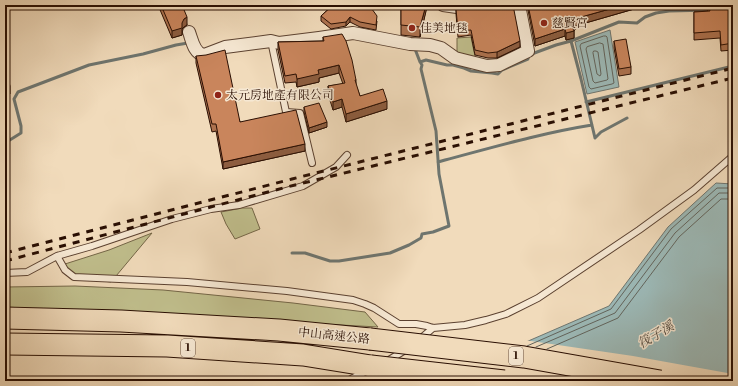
<svg xmlns="http://www.w3.org/2000/svg" width="738" height="386" font-family="'Libre Bodoni','Noto Serif TC',serif">
<style>
.green{fill:#c0be8c;stroke:#746647}
.water{fill:#9cb9b7;stroke:#6e756f}
.pier{fill:#f1dbbb}
.lines{fill:none;stroke-linecap:round;stroke-linejoin:round}
.shore{stroke:#62645c;stroke-width:1}
.stream{stroke:#6e756f;stroke-width:3}
.service-casing{stroke:#5b4130;stroke-width:8}
.minor-casing{stroke:#5b4130;stroke-width:14}
.motorway-casing{stroke:#290e02;stroke-width:23}
.service{stroke:#f6e8d3;stroke-width:6}
.minor{stroke:#f6e8d3;stroke-width:12}
.motorway{stroke:#f1dbbb;stroke-width:21}
.rail{stroke:#290e02;stroke-width:3;stroke-dasharray:7 7;stroke-linecap:butt}
.motorway-bridge-casing{stroke:#290e02;stroke-width:23;stroke-linecap:butt}
.motorway-bridge{stroke:#f1dbbb;stroke-width:21}
.wall{fill:#ad724f;stroke:#290e02}
.shaded-wall{fill:#8d5d40;stroke:#290e02}
.building{fill:#c9855c;stroke:#290e02}
.poi-dot{fill:#8f2418;stroke:#f6e8d3;stroke-width:1.5}
.labels{text-anchor:middle;dominant-baseline:central;stroke-width:3;stroke-linejoin:round;paint-order:stroke}
.shield{fill:#f6e8d3;stroke:#664f41;stroke-width:1}
.shield-label{font-size:11px;font-weight:bold;fill:#290e02}
.poi-label{font-size:12px;fill:#290e02;stroke:#f6e8d3;text-anchor:start}
.street-label{font-size:12px;fill:#290e02;stroke:#f6e8d3}
.water-label{font-size:13px;font-style:italic;fill:#514a41;stroke:#f6e8d3}
</style>
<rect width="100%" height="100%" fill="#f1dbbb"/>
<filter id="stains"><feTurbulence type="fractalNoise" baseFrequency=".005" numOctaves="4"/><feColorMatrix values="0 0 0 0 .2 0 0 0 0 .09 0 0 0 0 .02 0 0 0 .5 -.17"/></filter>
<radialGradient id="worn" r=".72"><stop offset=".6" stop-color="#630" stop-opacity="0"/><stop offset="1" stop-color="#630" stop-opacity=".3"/></radialGradient>
<path class="green" d="M471,37L477,66L457,60V38Z
M242,208H252L260,229L235,239L226,224L221,212Z
M152,233L111,282L78,278L68,272L65,264L109,250Z
M75,286L163,290L293,303L365,312L378,327L5,307V287Z"/>
<path class="water" d="M610,30L619,87L587,94L575,42Z
M716,183L733,184V374L721,381H436L609,306L668,227Z"/>
<path class="pier" d="M524,340L633,356L733,374V377L725,381H434L435,379Z"/>
<g class="lines">
<path class="shore" d="M604,36H606L607,37L614,83L612,84L591,89L589,87L580,46L581,44Z
M600,43L603,44L608,79L607,80L595,83L593,81L586,49L587,47Z
M594,51H596L598,52L601,74L600,76L597,74L593,53Z
M527,346L611,309L671,229L717,188H733
M536,347L615,313L675,233L719,193H733
M547,349L618,318L679,237L721,199H733"/>
<path class="stream" d="M420,62L426,60L447,65H453L464,68L471,71L492,73L498,74L502,70L528,59L529,55L556,45L571,41
M586,102L733,66
M627,118L601,132L595,138L581,79L571,41L619,22L637,23L645,17L656,13L669,11L711,10
M5,143L21,133V126L14,99L18,92L89,65L143,54L176,45L188,43L189,45
M438,162L445,160C494,147 542,133 592,125
M292,253H305L330,261H339L390,253L409,245L421,238L422,234L433,232L449,226L439,174L436,131L421,69L422,65L420,62L415,49"/>
<g class="service-casing">
<path id="service" d="M271,41L286,112L300,113L312,163
M57,256L65,270L74,277L187,282L287,291L353,300L365,304L374,308L399,324H416L427,326L433,328L465,325L486,320L506,314L538,298L639,230L694,190L733,156
M5,273L27,272L57,256L92,246L172,219L211,209L239,205L303,186L336,167L347,155
M419,340L433,328
M386,362L405,350
M347,381L367,371"/>
</g>
<g class="minor-casing">
<path id="minor" d="M443,5L457,7L467,5
M189,32C192,40 194,54 204,55L225,47L271,41L279,43L319,38L353,33L410,44L430,45L441,48L455,58L487,66L499,65L528,51L519,5"/>
</g>
<g class="motorway-casing">
<path id="motorway" d="M5,318L121,321L279,330L370,339
M5,344L167,346L303,355L371,366"/>
</g>
<use href="#service" class="service"/>
<use href="#minor" class="minor"/>
<use href="#motorway" class="motorway"/>
<path class="rail" d="M5,253L292,179L733,68
M5,261L287,187L733,78"/>
<g class="motorway-bridge-casing">
<path id="motorway-bridge" d="M370,339L524,357L660,381
M371,366L504,381"/>
</g>
<use href="#motorway-bridge" class="motorway-bridge"/>
</g>
<path class="wall" d="M158,5H182L187,25L184,27L182,29V35L172,38Z
M333,5L377,21L376,30L360,27L350,22L346,26L331,29L321,21V16Z
M401,5H427L420,37L401,35Z
M527,5H648L575,26V30L574,31V38L566,40L565,36L535,46Z
M706,5H733V50L721,51L720,38L694,40V12L708,11Z
M456,9L520,47L497,58H488L475,55L471,35L458,37L456,14Z
M323,37L356,80V85L360,96L387,109L346,122L342,107L333,110L328,94V86L343,84L339,73L319,78V82L297,87L296,82L285,83L278,50V42L323,41Z
M614,41L631,67V74L619,76L614,48Z
M196,56L240,122L305,151L223,169L216,131L212,132L196,63Z
M304,107L327,127L309,133L304,112Z"/>
<path class="shaded-wall" d="M426,5H427V7L420,37V27Z
M624,5H648L575,26V30L571,31V24L574,19Z
M187,17V25L184,27L182,29V35L172,38V31L184,19Z
M350,17V22L346,26V22Z
M565,29V36L535,46V39Z
M574,31V38L566,40V33Z
M520,41V47L497,58V52Z
M339,65V73L319,78V82L297,87V79L318,70Z
M10,86V94L5,95V88Z
M342,99V107L333,110V102Z
M387,101V109L346,122V114Z
M327,122V127L309,133V128Z
M305,144V151L223,169V162Z"/>
<path class="building" d="M161,5H182L187,17L184,19L182,23V28L172,31Z
M333,5H369L377,16L376,25L360,22L350,17L346,22L331,24L321,16Z
M401,5H426L420,27L401,25Z
M471,5H513L520,41L497,52L488,53L475,50L471,30L458,31L456,9L468,6Z
M528,5H624L574,19L575,23L571,24L574,31L566,33L565,29L535,39Z
M708,5H733V43L721,45L720,31L694,33V12L710,11Z
M342,34L346,41L352,60L356,80H355L360,96L383,89L387,101L346,114L342,99L333,102L328,86L345,83L339,65L318,70L319,74L297,79L296,74L285,76L278,42L324,41L323,37Z
M626,39L631,67L619,69L614,41Z
M225,50L240,122L296,110L305,144L223,162L216,124H212L196,56L206,55Z
M5,68L10,86L5,88Z
M319,103L327,122L309,128L304,107Z"/>
<g class="poi-dot">
<circle cx="544" cy="23" r="4"/>
<circle cx="412" cy="28" r="4"/>
<circle cx="218" cy="95" r="4"/>
</g>
<g class="labels">
<g class="shield">
<rect x="181" y="339" width="14" height="18" rx="3"/>
<rect x="509" y="347" width="14" height="18" rx="3"/>
</g>
<g class="shield-label">
<text x="188" y="348">1</text>
<text x="516" y="356">1</text>
</g>
<g class="poi-label">
<text x="552" y="23">慈賢宮</text>
<text x="420" y="28">佳美地毯</text>
<text x="226" y="95">太元房地產有限公司</text>
</g>
<g class="street-label">
<text transform="translate(334 336) rotate(6)">中山高速公路</text>
</g>
<g class="water-label">
<text transform="translate(656 335) rotate(-31)">筏子溪</text>
</g>
</g>
<rect width="738" height="386" fill="none" stroke="#f1dbbb" stroke-width="20"/>
<rect x="6" y="6" width="726" height="374" fill="none" stroke="#290e02" stroke-width="2"/>
<rect x="10" y="10" width="718" height="366" fill="none" stroke="#290e02"/>
<rect width="100%" height="100%" filter="url(#stains)"/>
<rect width="100%" height="100%" fill="url(#worn)"/>
</svg>
